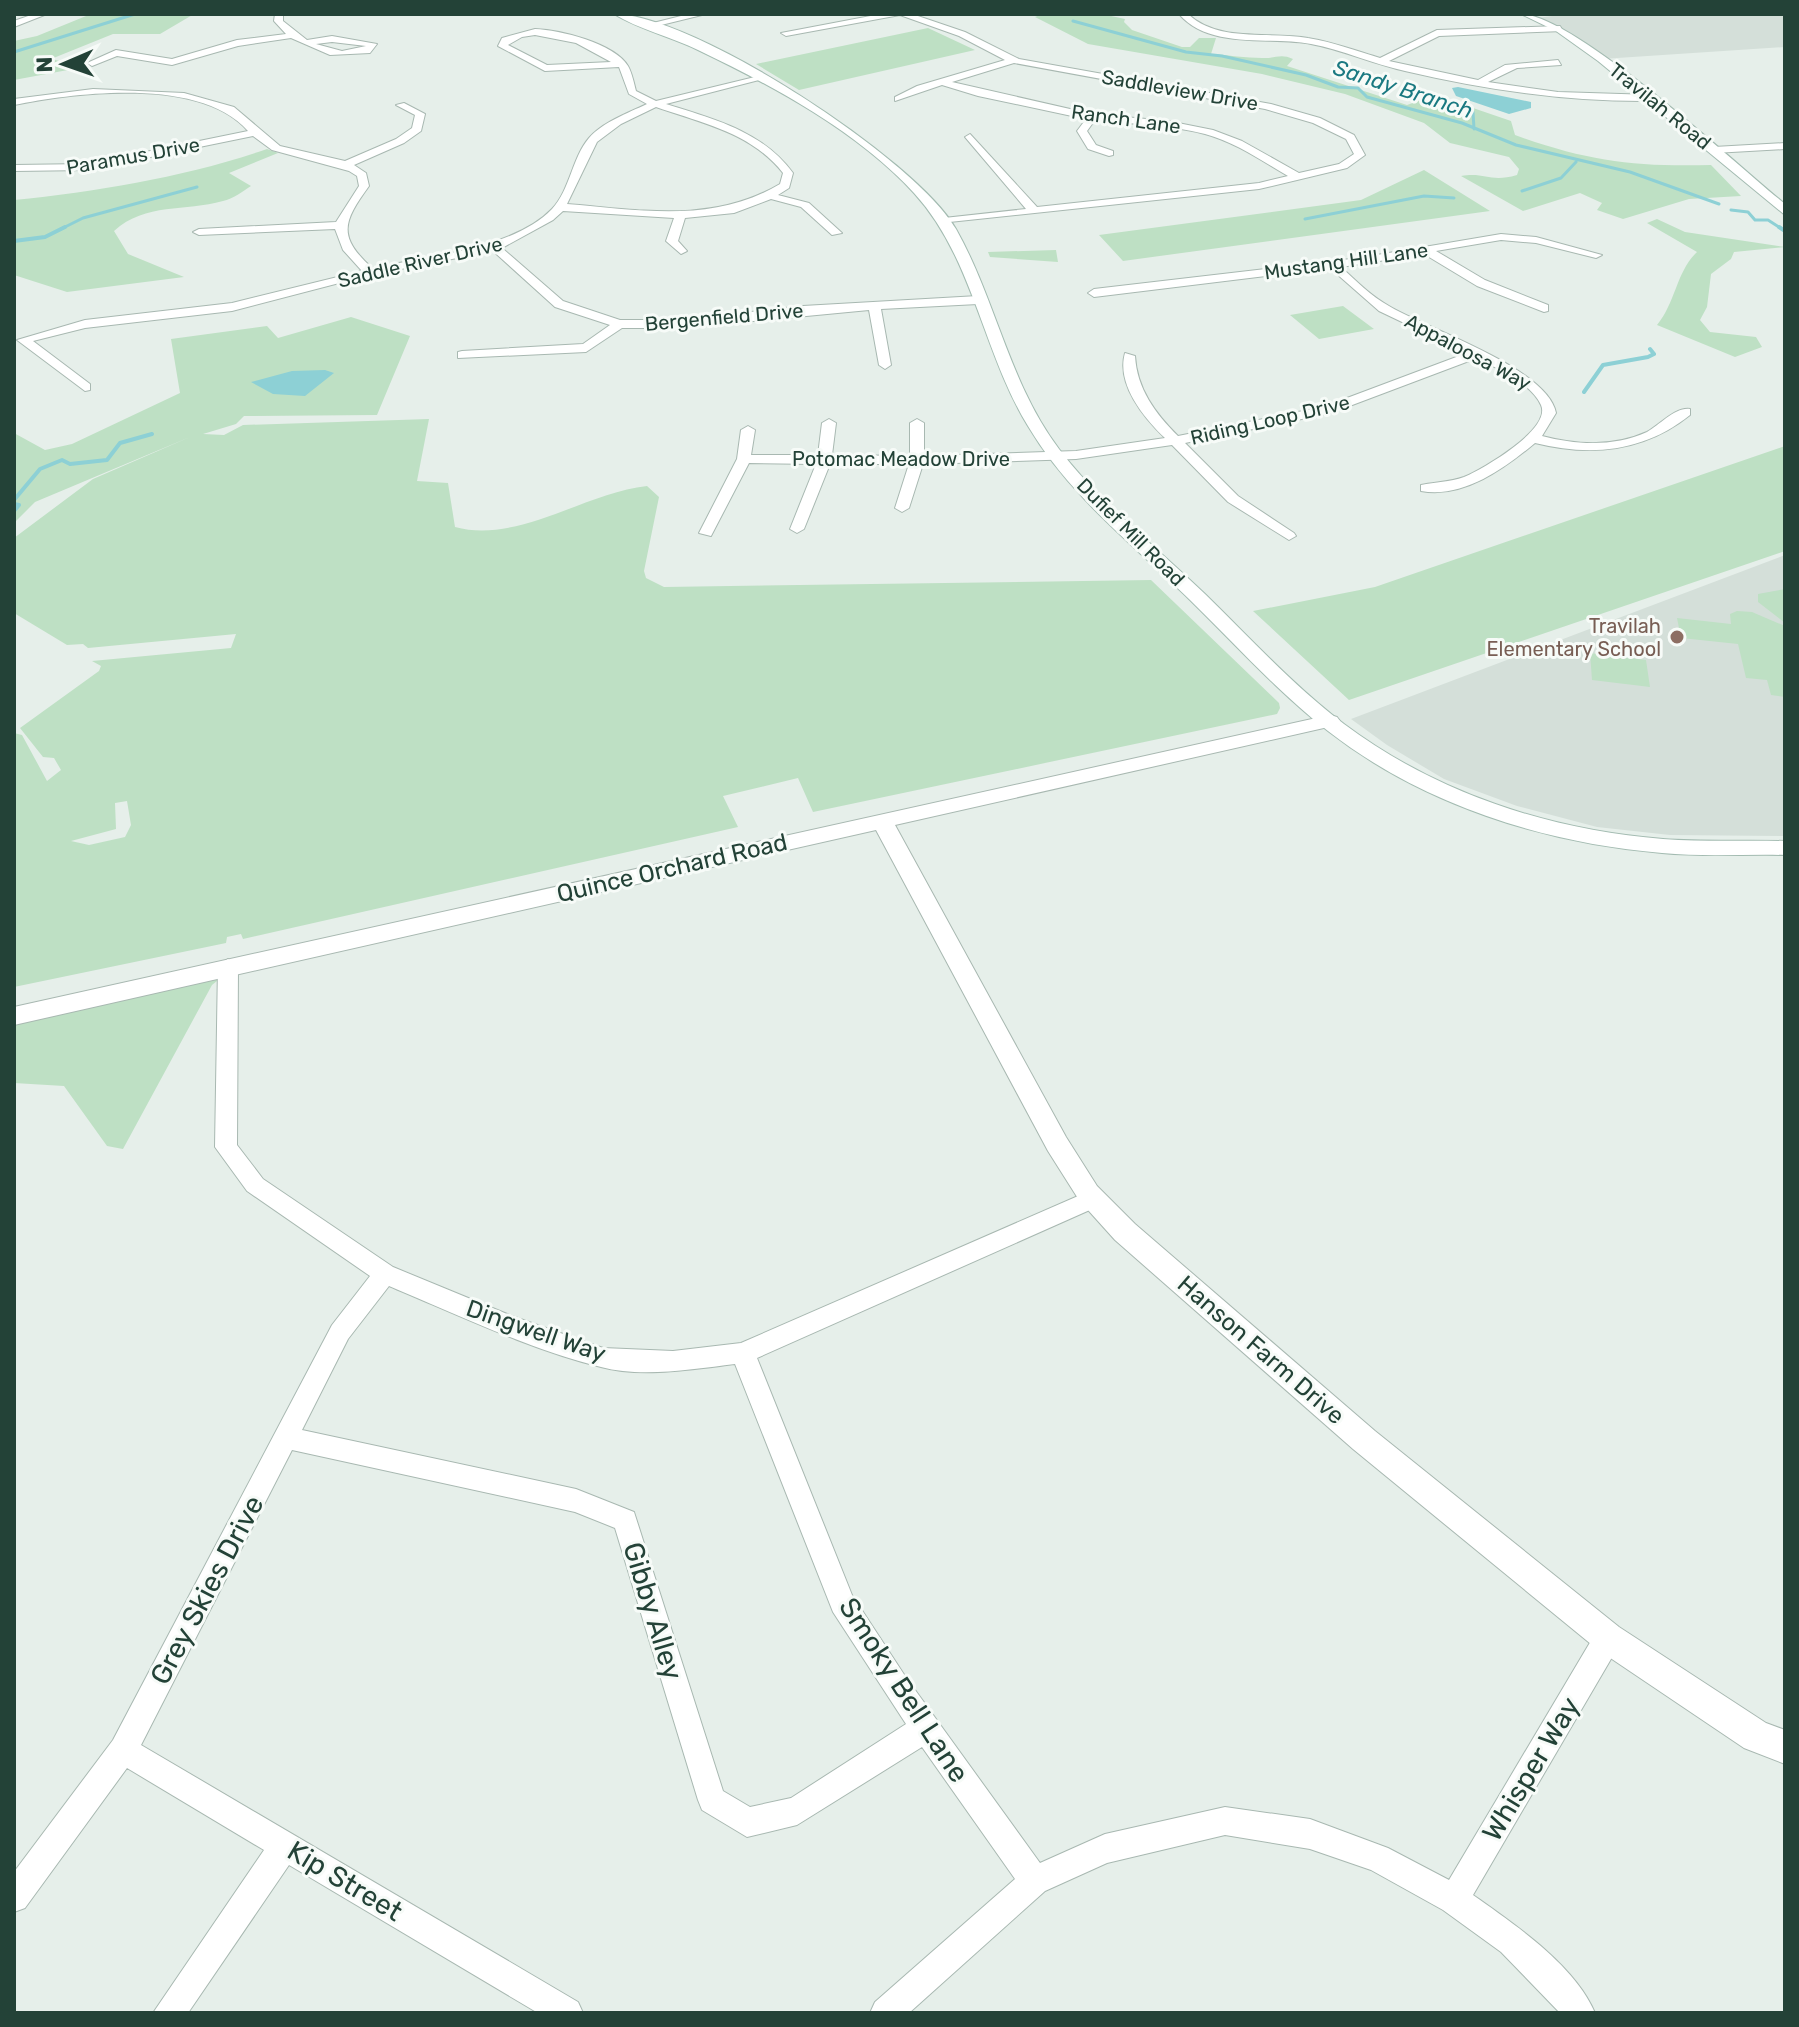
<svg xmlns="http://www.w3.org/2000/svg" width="1799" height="2027" font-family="Rubik,sans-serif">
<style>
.built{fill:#d4dfd9}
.green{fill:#bee0c4;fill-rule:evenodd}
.water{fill:#8dd0d5}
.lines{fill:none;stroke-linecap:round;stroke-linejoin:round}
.stream-far1{stroke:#8dd0d5;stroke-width:3}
.stream{stroke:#8dd0d5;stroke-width:4}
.minor-casing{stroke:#a8b8b1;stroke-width:2}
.tertiary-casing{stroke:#a8b8b1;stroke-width:2}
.secondary-casing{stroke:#a3bbb1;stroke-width:2}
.minor{fill:#fff;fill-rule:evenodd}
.tertiary{fill:#fff;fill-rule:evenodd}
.secondary{fill:#fff;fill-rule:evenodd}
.education-dot{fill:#8d6e63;stroke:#f7fbf8;stroke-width:3}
.labels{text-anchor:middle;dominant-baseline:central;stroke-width:6;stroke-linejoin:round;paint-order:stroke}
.far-street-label{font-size:20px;fill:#234237;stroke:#f7fbf8}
.far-education-label{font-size:20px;fill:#785e54;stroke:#f7fbf8;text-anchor:end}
.far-water-label{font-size:22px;font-style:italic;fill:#1a7981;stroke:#f7fbf8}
.street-label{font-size:24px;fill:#234237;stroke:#f7fbf8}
.near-street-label{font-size:28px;fill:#234237;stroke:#f7fbf8}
</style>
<rect width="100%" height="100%" fill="#e6efea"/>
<path class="built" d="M1566,14H1785V47L1602,59L1538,18Z
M1785,555V836L1670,835L1597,827L1517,806L1444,779L1387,745L1351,719Z"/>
<path class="green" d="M91,14H194L160,34H113L51,59L84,67L14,80V41L37,36Z
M1042,14H1102L1125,19L1124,22L1132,30L1182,47H1190L1199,38H1216L1211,54C1228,55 1246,58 1262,58C1275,59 1280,53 1293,59L1287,66L1407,105L1435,95L1511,121L1515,135C1587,161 1635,167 1711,165L1741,196L1689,199L1623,219L1597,210L1602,203L1580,193L1523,211L1461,176C1486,172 1490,183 1517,175L1519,169L1509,157L1450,143L1424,123L1345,94L1262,74L1088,44L1035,17Z
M928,28L975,50L799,90L756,64Z
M267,149L278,153L229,173L251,186C243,191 233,199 223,201C185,212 146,202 114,231L128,254L184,277L67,292L14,275V200C100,191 185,177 267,149Z
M1424,170L1490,211L1123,261L1099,235L1361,200Z
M1657,219L1685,232L1785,247L1734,252L1731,259L1711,274L1707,307L1700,320L1710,332L1756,337L1762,347L1735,357L1657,325C1676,302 1676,272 1697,252L1647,223Z
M1056,250L1058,262L990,257L988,252Z
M1343,306L1374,329L1319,339L1290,315Z
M351,317L410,336L377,415L244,416L236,424L203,434L224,435L243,425L429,419L417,481L448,483L455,527C518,544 584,493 647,486L659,497L644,571L646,578L664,587L1151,580L1279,703L1280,708L1277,714L813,812L798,778L723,796L738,827L243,939L241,934L227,937L226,943L14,987V733L22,735L47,781L61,770L54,758L43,757L20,728L99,671L101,666L92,661L231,648L236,634L88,648L83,644L67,645L14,613V538L93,479L190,437L35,502L14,523V433L45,450L72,444L180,393L171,339L267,326L278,338ZM127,801L131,825L125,837L89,845L71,841L116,829L115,803Z
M1785,446V551L1349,700L1253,611L1375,587Z
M1785,589V623L1758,602V594Z
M1737,611L1752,612L1785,626V697L1771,695L1767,680L1746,678L1738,644L1681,638L1677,618L1731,624L1730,614Z
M1590,653L1646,660L1650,687L1592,680Z
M237,965L212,985L123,1149L107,1146L64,1086L14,1083V1016Z"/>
<path class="water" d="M1458,87L1531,102V108L1509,114L1456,96L1452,88Z
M325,370L334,373L305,396L273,394L251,382L292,371Z"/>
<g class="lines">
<path class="stream-far1" d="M1073,21L1186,52L1222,56L1306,75L1338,87L1358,88L1367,97L1462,123L1516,145L1630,172L1719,204
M14,52L135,14
M1473,112L1474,129
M1522,191L1561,178L1576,162
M1731,210L1748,212L1755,220H1768L1782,229
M1305,219L1424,196L1454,198
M61,229L83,218L197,187"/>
<path class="stream" d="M1779,227L1785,231
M14,241L45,237L65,227
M1584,392L1603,365L1648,357L1654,354L1650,349
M14,500L40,469L62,460L70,464L107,460L120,443L152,434
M14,504L19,505L14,511"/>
<g class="minor-casing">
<path id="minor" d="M34,14H47L14,27V21Z
M275,14H283V21L307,40L332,36L377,44L370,53L330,55L291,38L238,46L172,65L117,56L92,66L87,63L116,50L172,59L237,40L286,34L274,21ZM332,42L366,46L342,51L316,44Z
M689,14H706L653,27L649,24Z
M881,14H912L965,32L1019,59L1271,104L1320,118L1354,135L1365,155L1347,168L1259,189L940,223V219L944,218L1026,209L965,137L970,134L1037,207L1259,183L1288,176C1262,161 1235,142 1205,134C1170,125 1131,124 1095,120L1087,131L1096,145L1113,151V155L1109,156L1088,149L1077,131L1086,119L978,96L942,85L895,101V97L917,86L1005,60L959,36L900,15L786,36L781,33ZM1014,63L1265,109L1313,123L1346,139L1354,154L1339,164L1299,173L1242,141L1213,130L1168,121L1092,114L952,82Z
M1179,14H1188C1218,43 1270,31 1308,38C1333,42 1357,51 1380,58L1437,30L1560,26L1563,31L1439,36L1389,61L1478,80L1505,65L1558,60L1561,65L1517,68L1488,82L1558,92L1652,95L1657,98L1652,101C1568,102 1486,90 1405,71C1373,64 1343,50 1311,44C1269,36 1210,50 1179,14Z
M535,29C560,30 614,43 628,66C632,73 634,83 636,91L656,101L759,76V80L666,104C714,119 762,131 793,173L789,188L778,195L809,203L842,233L832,235L801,207L771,199L734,213L685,218L678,241L687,251L681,254L666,241L674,218L563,211L553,220L502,248L563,301L620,320H679L803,306L978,296L984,300L978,304L881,309L891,365L885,369L879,365L869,310L679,328H622L586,352L458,358V352L462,351L583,344L610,325L555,307L493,251L370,275L232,311L85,328L33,341L90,384V390L85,391L17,340L85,320L232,303L362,271L343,250L335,229L199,235L193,232L199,229L336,222L359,186L357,176L349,171L272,150L253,136L87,170L14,171V165L87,164L248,131C201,77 78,92 14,105V99L93,89L184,93L234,107L280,146L345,161L396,139L412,128L415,115L396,105L404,103L425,114L421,131L404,143L354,165L366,173L369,186C343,222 337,236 372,268C425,257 514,249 552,209C570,190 572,158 589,138C603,122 628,113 647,104L629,94L619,67L545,71L498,46L502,38ZM535,35L576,43L611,62L547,65L508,45L522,37ZM656,107C702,123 752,133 783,173L780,184C713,224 641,210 567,204L597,142L621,124Z
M1785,143V149L1714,153L1709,150L1714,147Z
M1501,234L1536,237L1602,255L1596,258L1536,243L1501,240L1436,251L1485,280L1548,305V311L1544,312L1477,286L1424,254L1341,267C1356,281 1371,296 1389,306C1427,329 1548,368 1556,413L1542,436C1576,445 1614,447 1647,432C1660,425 1675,407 1690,409V415C1644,452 1591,457 1535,443C1505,468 1463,499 1421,491V485C1435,482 1450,482 1464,477C1483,469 1552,429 1541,405C1531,383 1498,369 1477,358L1331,413L1185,443L1238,496L1294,533L1296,536L1289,540L1228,502L1172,445L1076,459L923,464L909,508L902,512L895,508L909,464H830L804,529L797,533L790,529L816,464L749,463L711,536L699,533L737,459L741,430L748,426L755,430L751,455H818L822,423L829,419L836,423L832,455L910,456V423L917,419L924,423V456L1076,451L1165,438C1144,418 1116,384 1125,353L1135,356C1137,389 1155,413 1178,436L1323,407L1467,353L1379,311L1330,268L1094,297L1088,293L1094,289L1359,258Z
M228,959L238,966L237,1145L263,1179L393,1267L512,1316L603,1348L673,1351L741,1343L1085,1193L1093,1190L1101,1193L1104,1199L1101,1205L757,1358L852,1595L905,1676L1040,1863L1105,1834L1225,1807L1310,1819L1388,1848L1449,1880L1598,1629L1608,1625L1618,1629L1621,1638L1618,1647L1473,1895C1514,1924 1575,1965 1595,2013H1560L1501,1952L1443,1910L1371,1870L1310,1849L1225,1835L1107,1863L1045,1891L909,2013H870L875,2002L1015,1879L922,1747L797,1825L747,1837L702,1810L698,1800L615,1528L575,1512L292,1450L141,1745L578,2002L583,2013H538L289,1865L188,2013H153L264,1850L127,1768L25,1908L14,1912V1872L113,1740L332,1325L370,1276L247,1191L215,1147L218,966ZM389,1286C456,1314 531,1350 601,1367C641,1378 694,1369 735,1364L833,1612L906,1724L791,1798L750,1807L723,1791L634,1512L576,1489L302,1430L348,1339Z"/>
</g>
<g class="tertiary-casing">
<path id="tertiary" d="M1330,715L1337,717L1340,721L1337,725L895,825L1066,1137L1097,1186L1135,1224L1375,1431L1619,1627L1766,1723L1785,1730V1764L1744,1748L1597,1649L1353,1449L1115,1240L1079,1200L1048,1151L876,830L14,1025V1007Z"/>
</g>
<g class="secondary-casing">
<path id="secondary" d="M614,14C693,14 916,159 956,229C996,300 1009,383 1059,449C1101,504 1155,546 1205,594C1250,638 1294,686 1344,724C1436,793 1549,830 1663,839C1704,842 1744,840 1785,841V855C1744,854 1703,857 1662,853C1544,843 1423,805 1328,731C1278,692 1235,644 1189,599C1132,544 1069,495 1028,426C983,353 973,257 914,193C857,131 773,86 698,50C671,37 638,29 614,14Z
M1521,14C1574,14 1736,164 1785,204V215L1598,61L1556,31Z"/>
</g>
<use href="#minor" class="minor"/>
<use href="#tertiary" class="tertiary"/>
<use href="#secondary" class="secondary"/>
</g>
<circle class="education-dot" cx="1677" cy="637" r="8"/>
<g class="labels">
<g class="far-street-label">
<text transform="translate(1180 90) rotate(10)">Saddleview Drive</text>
<text transform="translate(1660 106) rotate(39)">Travilah Road</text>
<text transform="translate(1126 119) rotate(8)">Ranch Lane</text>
<text transform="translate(133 156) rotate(-10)">Paramus Drive</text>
<text transform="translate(1346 261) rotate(-8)">Mustang Hill Lane</text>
<text transform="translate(420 262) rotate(-13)">Saddle River Drive</text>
<text transform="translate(724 317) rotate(-5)">Bergenfield Drive</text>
<text transform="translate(1468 352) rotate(28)">Appaloosa Way</text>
<text transform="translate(1270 420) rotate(-13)">Riding Loop Drive</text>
<text x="901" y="459">Potomac Meadow Drive</text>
<text transform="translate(1131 532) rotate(45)">Dufief Mill Road</text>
</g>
<g class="far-education-label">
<text x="1661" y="626">Travilah<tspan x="1661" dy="23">Elementary School</tspan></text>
</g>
<g class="far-water-label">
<text transform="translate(1403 89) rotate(18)">Sandy Branch</text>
</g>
<g class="street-label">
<text transform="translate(672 868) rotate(-13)">Quince Orchard Road</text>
<text transform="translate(536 1331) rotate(19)">Dingwell Way</text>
<text transform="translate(1261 1350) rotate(41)">Hanson Farm Drive</text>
</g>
<g class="near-street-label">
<text transform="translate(207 1590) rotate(-62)">Grey Skies Drive</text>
<text transform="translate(653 1611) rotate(73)">Gibby Alley</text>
<text transform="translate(904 1690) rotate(57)">Smoky Bell Lane</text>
<text transform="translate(1531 1769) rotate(-59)">Whisper Way</text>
<text transform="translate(345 1881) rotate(31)">Kip Street</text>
</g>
</g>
<rect width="1799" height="2027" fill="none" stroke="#234237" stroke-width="32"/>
<g transform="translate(64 64) rotate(268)" stroke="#f7fbf8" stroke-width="6" paint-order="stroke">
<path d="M0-6L14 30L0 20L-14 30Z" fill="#234237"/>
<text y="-12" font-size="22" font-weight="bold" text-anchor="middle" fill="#234237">N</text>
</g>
</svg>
